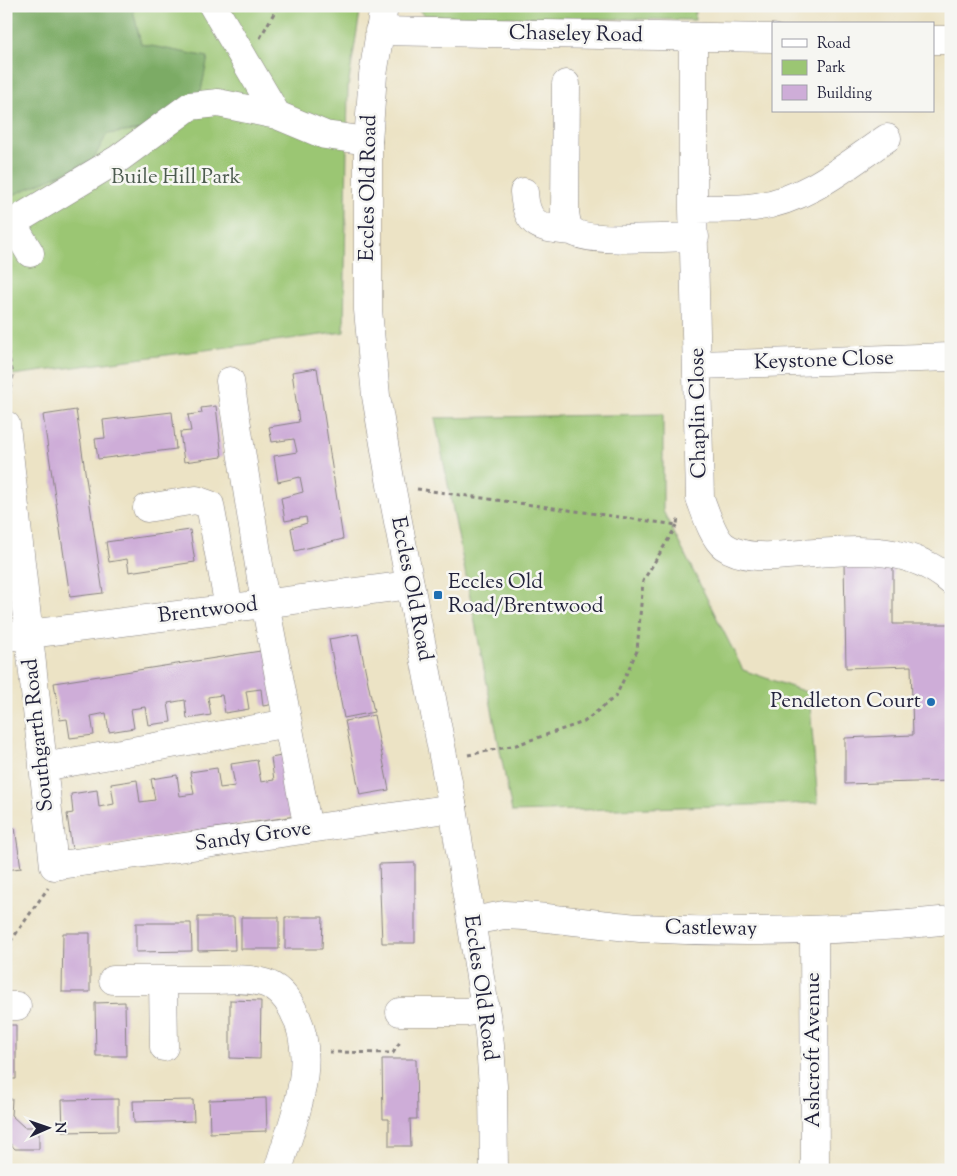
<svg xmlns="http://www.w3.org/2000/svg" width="957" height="1176" font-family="'Sorts Mill Goudy',serif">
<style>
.green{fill:#9bc673;stroke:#5e7457}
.forest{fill:#7cab65;stroke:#4f6650}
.building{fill:#ceadd8}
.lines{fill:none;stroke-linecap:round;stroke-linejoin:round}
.minor-casing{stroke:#878280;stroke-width:29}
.major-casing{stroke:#878280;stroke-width:29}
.path{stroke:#878280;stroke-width:3;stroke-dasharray:4 4;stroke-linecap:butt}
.minor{stroke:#fff;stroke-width:28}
.major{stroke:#fff;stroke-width:28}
.poi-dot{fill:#1f6fb2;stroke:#f6f6f2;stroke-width:2}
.labels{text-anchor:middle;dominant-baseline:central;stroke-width:5;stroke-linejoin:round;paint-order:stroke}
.street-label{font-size:21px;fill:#22223b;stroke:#f6f6f2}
.park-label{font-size:21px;fill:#4c5b4f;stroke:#f6f6f2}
.poi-label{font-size:21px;fill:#22223b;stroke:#f6f6f2;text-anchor:start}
</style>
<rect width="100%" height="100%" fill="#f6f6f2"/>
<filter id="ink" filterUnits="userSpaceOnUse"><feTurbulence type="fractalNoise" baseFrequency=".02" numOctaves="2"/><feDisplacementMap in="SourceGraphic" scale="10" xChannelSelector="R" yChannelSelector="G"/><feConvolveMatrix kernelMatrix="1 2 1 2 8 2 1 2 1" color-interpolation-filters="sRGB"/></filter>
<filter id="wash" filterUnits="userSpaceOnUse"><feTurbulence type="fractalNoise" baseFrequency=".0096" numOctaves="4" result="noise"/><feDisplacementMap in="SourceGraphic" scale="20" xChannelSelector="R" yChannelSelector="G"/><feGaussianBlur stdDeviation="1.12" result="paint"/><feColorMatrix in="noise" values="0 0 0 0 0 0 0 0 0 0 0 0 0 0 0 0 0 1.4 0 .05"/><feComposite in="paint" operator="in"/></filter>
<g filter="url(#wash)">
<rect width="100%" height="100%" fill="#ece3c5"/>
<path class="green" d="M6,6H361L348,87L344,332L13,375L6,371Z
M416,6H695V20L424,16Z
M663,414V511L743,670L809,693L818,803L512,812L435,418Z"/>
<path class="forest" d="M6,6H132L141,44L208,57L201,91L151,129L107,134L93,160L6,198Z"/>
<g id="blocks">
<path class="building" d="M317,368L343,539L295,551L291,528L307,523L306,517L285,521L281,498L303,492L300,477L278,482L274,456L297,452L294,439L272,442L269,427L299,422L292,372Z
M216,406L222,457L184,462L180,432L191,431L188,415L202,413L201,408Z
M76,410L103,593L70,597L43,415Z
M172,412L176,449L98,459L95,439L105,438L103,420Z
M190,530L195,562L129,572L127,559L109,562L106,542Z
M893,562V624H951V781L845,784V738L913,735L911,666L846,668L844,563Z
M358,634L374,712L344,718L329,639Z
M267,650L275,704L263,706L261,689L246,691L249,709L225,713L222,695L208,697L211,715L187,719L185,700L168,703L171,722L148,725L145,707L131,709L134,728L109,732L106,713L91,716L94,735L70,738L67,719L60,720L54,683Z
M374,715L389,790L360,795L345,721Z
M286,755L295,816L72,850L67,814L73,813L71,794L97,790L99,807L114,804L111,784L137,780L140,802L155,800L151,779L177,775L180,796L194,794L190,772L217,768L220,788L235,786L231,764L257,760L261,782L274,780L271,758Z
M15,828L21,868L6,870V829Z
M415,863V943H382L379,864Z
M198,917H234L235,950L198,951Z
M241,917H279V949H241Z
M285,917H323L322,949H285Z
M136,923H191L192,951L136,952Z
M63,933H90V992H62Z
M230,1000L261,1001L260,1059L230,1058Z
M125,1002L126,1056H96L95,1003Z
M6,1025H16V1079H6Z
M382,1059H416L417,1119H410L411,1146H389V1119H383Z
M266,1098L267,1131L210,1133L209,1100Z
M6,1099H12L11,1115L24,1127H39V1149H15L6,1139Z
M118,1099V1131L63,1132L62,1100Z
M193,1100L194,1121L134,1123L133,1101Z"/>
</g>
</g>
<g filter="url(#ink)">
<use href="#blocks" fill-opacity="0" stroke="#878280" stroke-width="1"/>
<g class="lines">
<g class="minor-casing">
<path id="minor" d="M213,6L277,115L325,135L368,141
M379,31L773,38
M693,37V209L700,498C705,511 713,538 724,546C741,558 767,557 787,555C844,552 904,540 951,581
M933,40H951
M566,84L565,212C566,218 566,225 571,230C585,244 673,237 695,237
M524,192C526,227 541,228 572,231
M693,209C714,208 736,210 755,207C807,200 846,166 887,138
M30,253L12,223L118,159L190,106L218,103L277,115
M698,365L951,357
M230,381L265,603L308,829
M6,425L54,866L453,808
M147,508L196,500L210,505L229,608
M6,637L410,585
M43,767L288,723
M472,921L504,915L524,916C563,919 602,925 640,928C743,934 849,931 951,920
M814,930L815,1170
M113,980C144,980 176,980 208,980C226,980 247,977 265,983C277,987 286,997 292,1008C321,1059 293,1119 278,1170
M163,980L164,1047
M6,1006H17
M400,1012H467L485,1008"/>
</g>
<g class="major-casing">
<path id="major" d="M384,6L373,75L368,141V310L376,396L391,485L453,808L489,1033L493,1086L494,1170"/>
</g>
<path class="path" d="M260,38L278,6
M6,344L13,375L8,402
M417,489L677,525L678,516
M468,755L516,745L584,722L616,696L637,651L643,581L677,525
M6,948L48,888
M329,1052L393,1053L400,1042"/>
<use href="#minor" class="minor"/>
<use href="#major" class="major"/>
</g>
</g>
<g class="poi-dot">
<rect x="433" y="590" width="10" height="10" rx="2.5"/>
<circle cx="931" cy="702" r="5"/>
</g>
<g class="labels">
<g class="street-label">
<text transform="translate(576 35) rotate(1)">Chaseley Road</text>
<text transform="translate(369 188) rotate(-89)">Eccles Old Road</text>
<text transform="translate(824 361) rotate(-2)">Keystone Close</text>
<text transform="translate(699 413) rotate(-91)">Chaplin Close</text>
<text transform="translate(411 589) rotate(79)">Eccles Old Road</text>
<text transform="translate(208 611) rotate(-7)">Brentwood</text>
<text transform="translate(39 735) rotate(-96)">Southgarth Road</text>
<text transform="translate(253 837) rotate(-8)">Sandy Grove</text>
<text transform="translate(711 929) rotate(1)">Castleway</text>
<text transform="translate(480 988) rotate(82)">Eccles Old Road</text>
<text transform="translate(814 1050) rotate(-90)">Ashcroft Avenue</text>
</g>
<g class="park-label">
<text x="176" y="178">Buile Hill Park</text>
</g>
<g class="poi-label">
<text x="448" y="583">Eccles Old<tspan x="448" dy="24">Road/Brentwood</tspan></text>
<text x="921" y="702" text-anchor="end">Pendleton Court</text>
</g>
</g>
<rect width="957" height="1176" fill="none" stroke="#f6f6f2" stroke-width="25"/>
<rect x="772" y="22" width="162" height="90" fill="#f6f6f2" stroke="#a1a1a9"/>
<rect x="782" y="39" width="25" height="8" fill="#ffffff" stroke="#a1a1a9"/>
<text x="817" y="48" font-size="15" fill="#22223b">Road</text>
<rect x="782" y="60" width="25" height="15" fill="#9bc673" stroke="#a1a1a9"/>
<text x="817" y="72" font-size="15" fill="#22223b">Park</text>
<rect x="782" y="85" width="25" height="15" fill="#ceadd8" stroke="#a1a1a9"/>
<text x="817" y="98" font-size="15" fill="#22223b">Building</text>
<g transform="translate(48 1128) rotate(88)" stroke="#f6f6f2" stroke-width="4" paint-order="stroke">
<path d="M0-4L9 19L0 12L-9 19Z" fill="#22223b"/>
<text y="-8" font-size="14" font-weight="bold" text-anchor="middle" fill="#22223b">N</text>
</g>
</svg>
